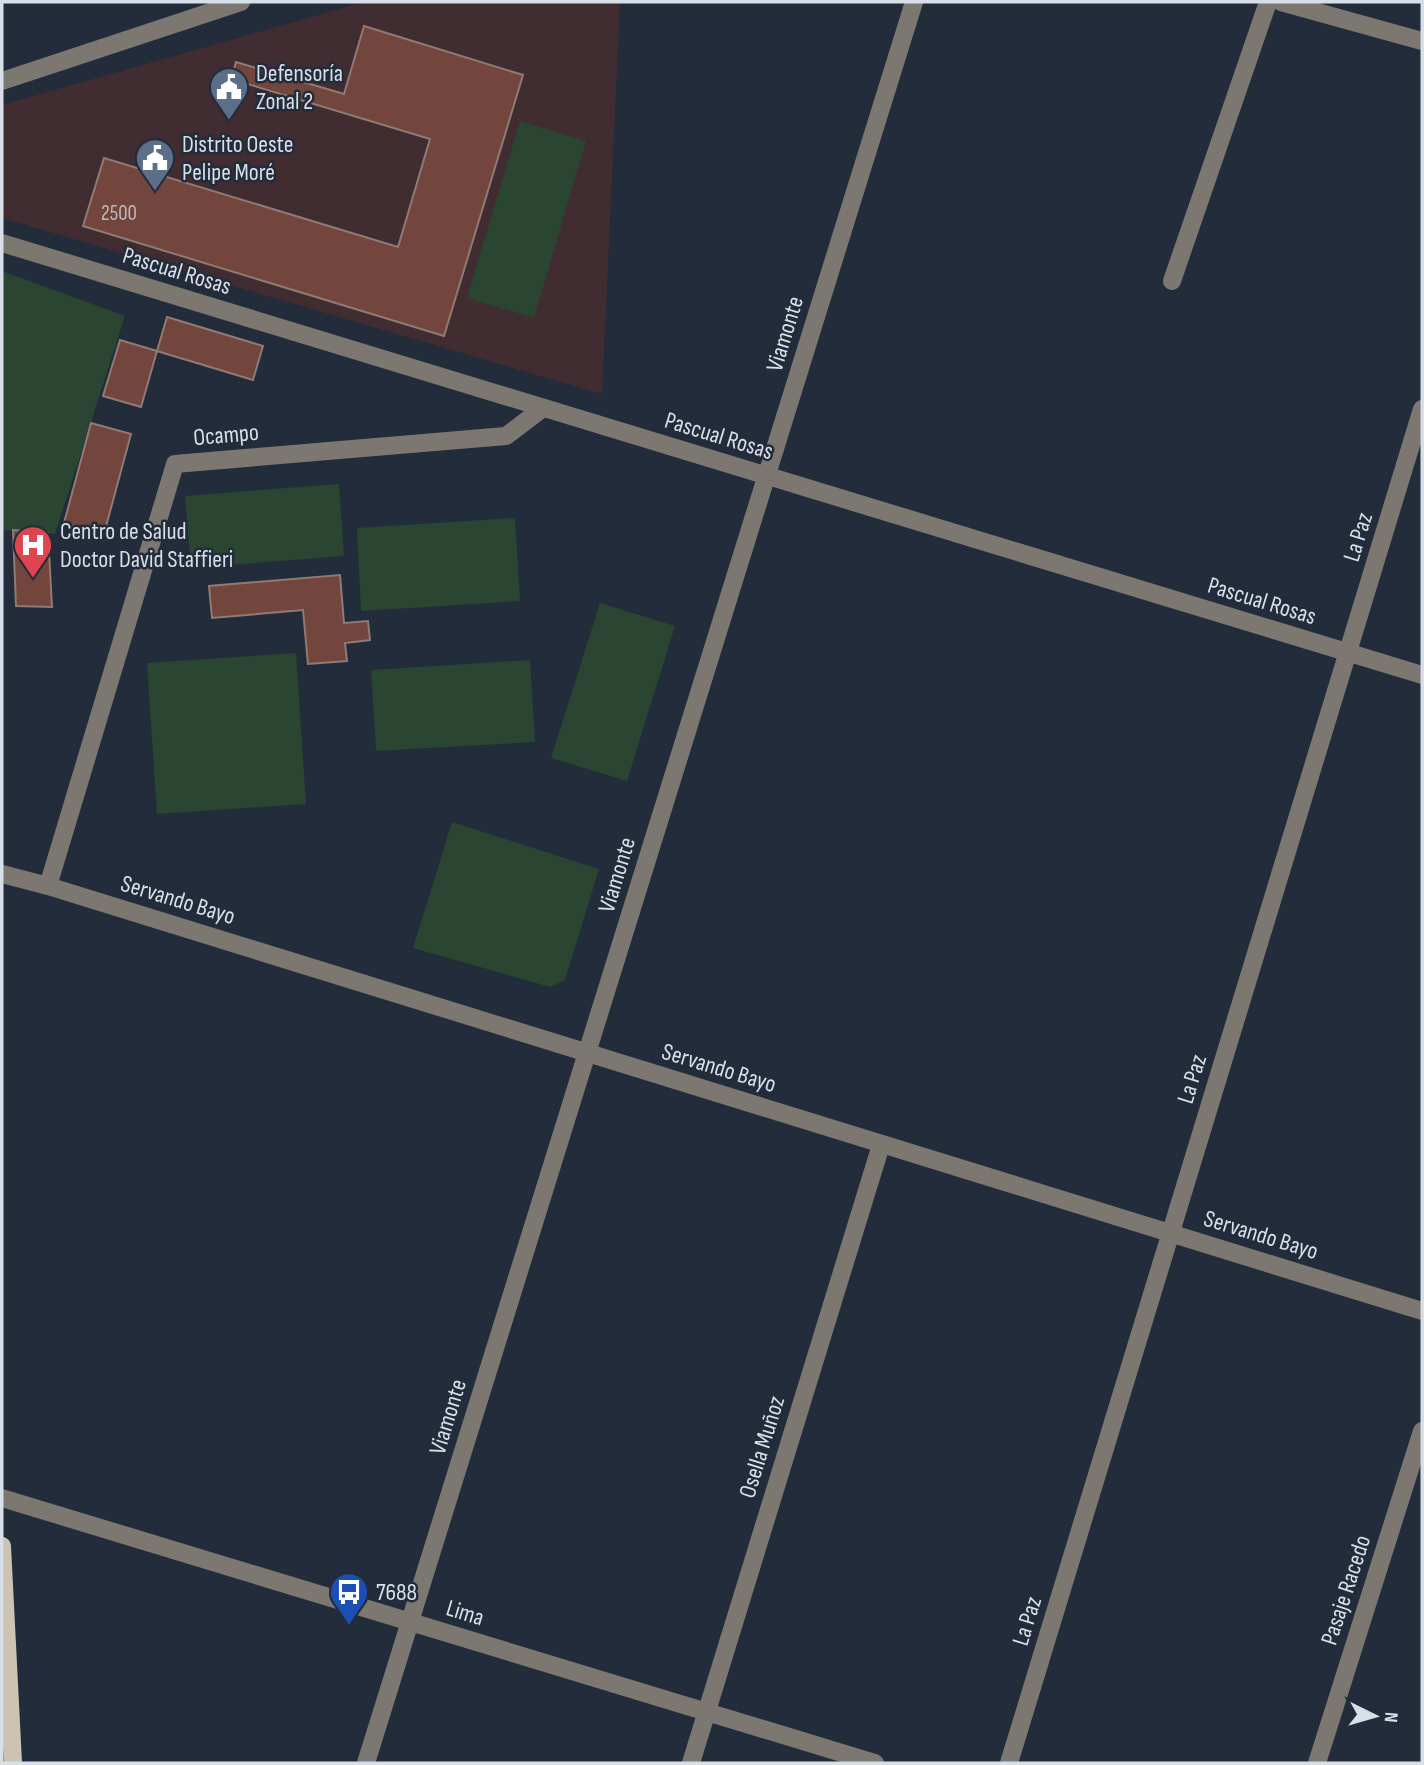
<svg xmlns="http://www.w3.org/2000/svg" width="1424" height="1765" font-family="'Sofia Sans Condensed',sans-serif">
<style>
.commercial{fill:#412d31}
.green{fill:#2a4532}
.building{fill:#72463c;stroke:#8f7a75;stroke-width:2}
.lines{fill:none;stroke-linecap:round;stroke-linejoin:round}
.minor{stroke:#7c7770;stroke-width:18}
.major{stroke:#ccc3b3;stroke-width:18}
.labels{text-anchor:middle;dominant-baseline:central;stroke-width:5;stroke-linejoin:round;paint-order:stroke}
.number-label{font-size:21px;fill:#bfb9bd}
.poi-label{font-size:24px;fill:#d9dfe8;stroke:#232c3a;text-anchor:start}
.street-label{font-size:24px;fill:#d9dfe8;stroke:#232c3a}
</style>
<rect width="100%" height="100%" fill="#232c3a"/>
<path class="commercial" d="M364,2H620L602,394L2,218V105Z"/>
<path class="green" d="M520,121L586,141L534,318L467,298Z
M2,271L125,316L55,534L2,530Z
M339,484L344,556L191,568L185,496Z
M515,518L520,601L361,611L357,528Z
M600,603L675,626L627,781L551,758Z
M296,653L306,804L157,814L147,663Z
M530,660L535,742L376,751L371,670Z
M452,822L599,869L565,980L550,987L413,948Z"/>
<path class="building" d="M364,26L523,75L444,336L83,226L104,158L398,247L430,139L231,79L236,62L344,94Z
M167,317L263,346L253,380L157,351Z
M120,340L157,351L141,407L103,396Z
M91,423L131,434L104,534L64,523Z
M13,530L48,533L52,607L16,606Z
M340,575L344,623L368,621L370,640L345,643L347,661L308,664L303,610L212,618L209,586Z"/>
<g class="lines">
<path class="minor" d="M1281,2L1422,41
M2,81L241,2
M2,243L1422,675
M1172,281L1268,2
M2,874L48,886L1422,1311
M48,886L175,464L506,436L543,408
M2,1498L875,1763
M366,1763L914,2
M691,1763L881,1145
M1009,1763L1422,409
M1317,1763L1422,1431"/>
<path class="major" d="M2,1546L13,1763"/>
</g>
<defs>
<g id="civic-pin" transform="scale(2.0125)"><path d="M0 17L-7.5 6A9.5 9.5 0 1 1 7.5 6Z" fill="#5c6f8a" stroke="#232c3a"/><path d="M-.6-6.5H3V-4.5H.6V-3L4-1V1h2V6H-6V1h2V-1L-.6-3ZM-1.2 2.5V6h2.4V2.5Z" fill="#fff"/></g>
<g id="hospital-pin" transform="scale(2.0125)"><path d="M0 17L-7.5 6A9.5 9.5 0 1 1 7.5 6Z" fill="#e0444e" stroke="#232c3a"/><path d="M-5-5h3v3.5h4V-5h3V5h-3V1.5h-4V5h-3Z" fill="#fff"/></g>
<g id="bus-pin" transform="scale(2.0125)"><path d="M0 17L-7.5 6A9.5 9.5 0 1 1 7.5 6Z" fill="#1a4fb4" stroke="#232c3a"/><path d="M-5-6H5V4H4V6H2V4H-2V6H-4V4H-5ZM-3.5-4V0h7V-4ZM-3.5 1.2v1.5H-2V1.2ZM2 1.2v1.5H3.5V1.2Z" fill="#fff"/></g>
</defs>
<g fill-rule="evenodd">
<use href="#civic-pin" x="229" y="87"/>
<use href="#civic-pin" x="155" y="158"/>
<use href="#hospital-pin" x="33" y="545"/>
<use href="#bus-pin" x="349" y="1592"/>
</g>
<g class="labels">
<g class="number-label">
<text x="119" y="213">2500</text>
</g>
<g class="poi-label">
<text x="256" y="73">Defensoría<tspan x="256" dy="28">Zonal 2</tspan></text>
<text x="182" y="144">Distrito Oeste<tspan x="182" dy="28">Pelipe Moré</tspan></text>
<text x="60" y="531">Centro de Salud<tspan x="60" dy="28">Doctor David Staffieri</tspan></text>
<text x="376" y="1592">7688</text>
</g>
<g class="street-label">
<text transform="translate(177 271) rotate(17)">Pascual Rosas</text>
<text transform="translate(785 334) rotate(-73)">Viamonte</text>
<text transform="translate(226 435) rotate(-5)">Ocampo</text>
<text transform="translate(719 436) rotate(17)">Pascual Rosas</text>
<text transform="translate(1358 537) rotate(-73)">La Paz</text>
<text transform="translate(1262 601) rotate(17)">Pascual Rosas</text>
<text transform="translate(617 875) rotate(-73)">Viamonte</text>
<text transform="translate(178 900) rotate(17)">Servando Bayo</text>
<text transform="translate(719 1068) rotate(17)">Servando Bayo</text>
<text transform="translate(1192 1079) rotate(-73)">La Paz</text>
<text transform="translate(1261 1235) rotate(17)">Servando Bayo</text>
<text transform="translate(448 1417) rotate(-73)">Viamonte</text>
<text transform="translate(762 1447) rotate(-73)">Osella Muñoz</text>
<text transform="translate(1346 1590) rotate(-72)">Pasaje Racedo</text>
<text transform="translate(465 1613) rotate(17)">Lima</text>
<text transform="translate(1027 1621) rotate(-73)">La Paz</text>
</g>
</g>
<rect width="1424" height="1765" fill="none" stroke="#d9dfe8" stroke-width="7"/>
<g transform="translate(1375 1716) rotate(95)" stroke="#232c3a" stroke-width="5" paint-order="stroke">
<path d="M0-5L12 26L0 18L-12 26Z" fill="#d9dfe8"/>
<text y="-10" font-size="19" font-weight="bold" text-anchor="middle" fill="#d9dfe8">N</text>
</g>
</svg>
